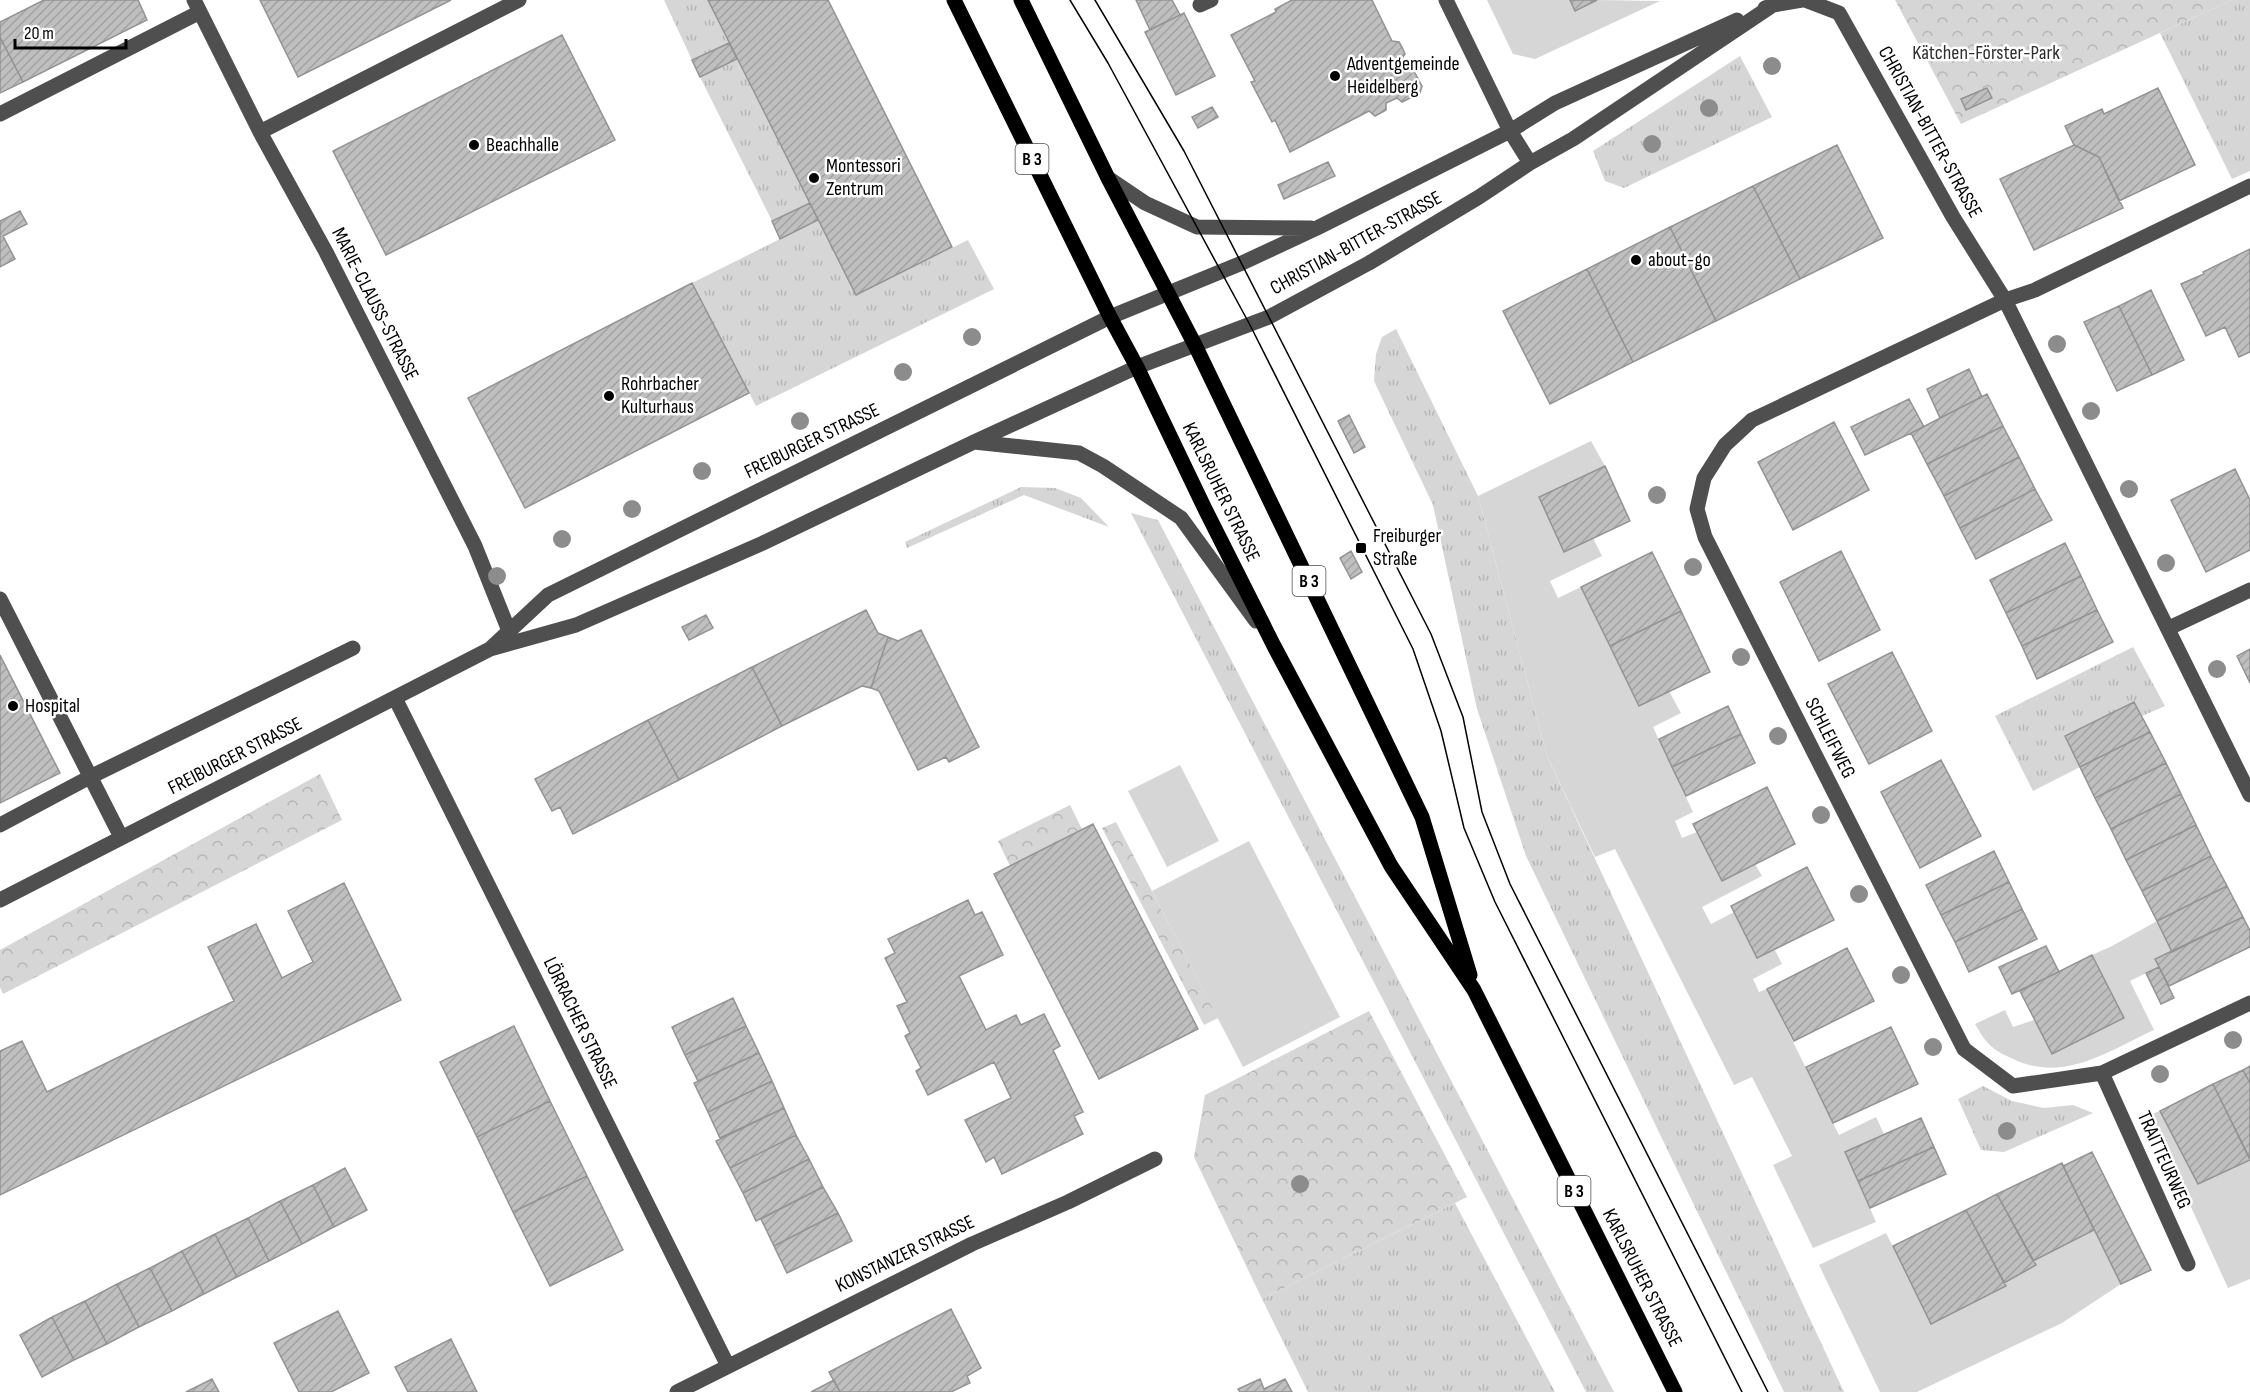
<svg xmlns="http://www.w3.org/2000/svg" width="2250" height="1392" font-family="'Sofia Sans Condensed',sans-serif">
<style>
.grass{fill:url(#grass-tufts)}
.park{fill:url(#park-crowns)}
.garden{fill:#d6d6d6}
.building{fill:url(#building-hatch);stroke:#939393;stroke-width:1.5}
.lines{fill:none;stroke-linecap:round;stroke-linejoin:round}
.minor{stroke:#4f4f4f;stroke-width:15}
.major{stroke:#000;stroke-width:15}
.tram{stroke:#000;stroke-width:1.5}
.tree{fill:#8c8c8c}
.poi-dot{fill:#000;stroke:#fff;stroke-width:2}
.labels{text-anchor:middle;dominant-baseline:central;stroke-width:5;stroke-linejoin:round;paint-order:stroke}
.shield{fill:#fff;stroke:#4c4c4c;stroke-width:1.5}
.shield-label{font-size:18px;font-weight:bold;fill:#000}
.park-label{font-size:20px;fill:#2d2d2d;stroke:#fff}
.poi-label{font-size:20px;fill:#000;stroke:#fff;text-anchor:start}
.street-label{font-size:20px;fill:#000;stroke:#fff}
</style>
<defs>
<pattern id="grass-tufts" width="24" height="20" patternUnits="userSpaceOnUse" patternTransform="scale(1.5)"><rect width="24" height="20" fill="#d6d6d6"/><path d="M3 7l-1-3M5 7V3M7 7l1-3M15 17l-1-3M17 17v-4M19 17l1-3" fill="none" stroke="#b6b6b6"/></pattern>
<pattern id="park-crowns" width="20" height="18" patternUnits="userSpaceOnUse" patternTransform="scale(1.5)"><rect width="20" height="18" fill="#d6d6d6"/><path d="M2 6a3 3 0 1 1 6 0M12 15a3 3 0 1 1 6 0" fill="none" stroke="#b6b6b6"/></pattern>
<pattern id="building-hatch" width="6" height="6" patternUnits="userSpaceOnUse" patternTransform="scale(1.5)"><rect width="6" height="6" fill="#bfbfbf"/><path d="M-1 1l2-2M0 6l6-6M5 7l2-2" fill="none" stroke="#a2a2a2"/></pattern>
</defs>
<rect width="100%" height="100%" fill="#fff"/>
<path class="grass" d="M664,0H708L729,43L692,60Z
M2232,0H2250V171L2232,179L2160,33Z
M1740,56L1772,117L1624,188L1605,181L1593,151Z
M737,59L810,203L772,221L700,77Z
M818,220L856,295L968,240L994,289L756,406L692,283Z
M1396,329L1478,496L1547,756L1844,1392H1784L1526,856L1477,709L1433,505L1374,381L1376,354L1382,337Z
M1021,487L1055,488L1081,498L1109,527L1024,495L907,548L905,542Z
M1131,513L1158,520L1614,1392H1586Z
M2133,647L2165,706L2142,716L2134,702L2065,736L2080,767L2033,791L1995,716Z
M1983,1086L2012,1101L2044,1108L2073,1105L2093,1113L2004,1152L1981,1150L1958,1099Z
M1455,1203L1555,1392H1308L1262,1299Z"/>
<path class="park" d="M1895,0H2232L1961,124Z
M320,774L342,820L3,994L0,987V950Z
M1070,805L1082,829L1010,866L998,841Z
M1116,822L1218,1018L1204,1025L1102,828Z
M1369,1011L1467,1197L1262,1299L1194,1157L1205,1095Z"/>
<path class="garden" d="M1487,0H1570L1575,10L1597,0L1660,1L1535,59L1513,54Z
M1591,441L1605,466L1539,497L1564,551L1593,538L1602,556L1550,581L1558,598L1581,587L1639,706L1669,691L1681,713L1653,727L1693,812L1675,821L1682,838L1697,832L1722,880L1755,864L1762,876L1702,907L1711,924L1734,912L1757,958L1775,950L1782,964L1753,979L1759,992L1767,989L1839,1135L1876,1117L1884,1134L1845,1152L1876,1222L1813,1248L1773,1165L1792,1156L1752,1077L1734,1085L1615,849L1595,857L1547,756L1478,496Z
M1180,765L1219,841L1167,867L1128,791Z
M1249,841L1340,1017L1243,1067L1152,891Z
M2157,921L2172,952L2159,967L2130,981L2154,1030C2106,1052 2063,1084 2011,1058C1991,1049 1986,1043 1975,1024L2005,1010L2013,1027L2034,1020L2052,1053L2123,1017L2092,955L2112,946Z
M2160,1111L2198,1184L2250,1160V1279L2228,1288L2149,1115Z
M2094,1230L2121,1284L2062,1323L1917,1392H1880L1819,1265L1886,1233L1932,1324L1973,1303L2033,1261Z"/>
<path class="building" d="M44,0H138L147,20L23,82L0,37V22Z
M260,0H451L298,77Z
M708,0H828L952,247L856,295Z
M1136,0H1172L1180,15L1150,30Z
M1292,0H1372L1392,41L1399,42L1402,47L1405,54L1401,60L1407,71H1414L1422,86L1420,93L1402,102L1397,98L1386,103V110L1375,116L1369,111L1290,152L1275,120L1272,122L1251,82L1255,81L1231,35L1276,12L1275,9Z
M1570,0H1597L1575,11Z
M1184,13L1215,76L1176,95L1145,32Z
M562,35L615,140L386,255L333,151Z
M0,37L23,82L0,93Z
M729,43L737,59L700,77L692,60Z
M1987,88L1992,98L1966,110L1961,99Z
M2158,88L2195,165L2119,201L2099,157L2074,145L2065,126L2102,109L2104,114Z
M1212,107L1218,117L1198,128L1192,117Z
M1837,145L1883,238L1800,279L1753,186Z
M2074,145L2099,157L2123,208L2034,250L2000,179Z
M1328,162L1335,176L1284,199L1278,185Z
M1753,186L1800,279L1716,321L1670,227Z
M810,203L818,220L780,239L772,221Z
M20,211L27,224L3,236L15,259L0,267V221Z
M1670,227L1716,321L1633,362L1587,269Z
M2250,249V352L2239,357L2225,327L2206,336L2181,284L2204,274L2203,272Z
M1587,269L1633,362L1550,404L1503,311Z
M692,283L749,393L525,508L468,398Z
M2151,290L2184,360L2152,375L2119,306Z
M2119,306L2152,375L2117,391L2084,322Z
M1969,369L1982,397L1940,418L1927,389Z
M1987,394L2003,426L1927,464L1911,433Z
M1909,399L1924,427L1865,455L1851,427Z
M1349,415L1365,447L1354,453L1338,421Z
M1834,422L1869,490L1793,530L1758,462Z
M2003,426L2019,457L1944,496L1927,464Z
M2019,457L2035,489L1960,528L1944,496Z
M1605,466L1630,521L1564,552L1539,497Z
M2235,469L2250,500V550L2206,572L2171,500Z
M2035,489L2052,520L1976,559L1960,528Z
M2065,543L2081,576L2006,613L1990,580Z
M1351,551L1362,572L1351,579L1340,558Z
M1841,551L1880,630L1819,661L1780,582Z
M1652,552L1681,611L1610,646L1581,587Z
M2081,576L2097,610L2022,646L2006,613Z
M866,610L878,633L888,637L871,688L862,686L782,726L752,667Z
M2097,610L2113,642L2037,679L2022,646Z
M1681,611L1710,672L1639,706L1610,646Z
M706,615L713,628L689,640L682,627Z
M921,630L979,747L949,762L946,757L918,770L879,691L871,688L888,637L898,641Z
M2250,649V683L2237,656Z
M1892,652L1932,731L1869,764L1828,684Z
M0,655L60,773L0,803Z
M752,667L782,726L679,780L648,720Z
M2134,702L2150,732L2080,767L2065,736Z
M1728,706L1741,734L1672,767L1659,739Z
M648,720L679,780L573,834L560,807L552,811L535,779Z
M2150,732L2166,763L2095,798L2080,767Z
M1741,734L1755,763L1686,796L1672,767Z
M1941,760L1981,836L1920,868L1881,792Z
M2166,763L2181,794L2111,829L2095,798Z
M1767,787L1795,844L1722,881L1693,824Z
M2181,794L2196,825L2126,860L2111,829Z
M1093,824L1198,1029L1099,1079L994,874Z
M2196,825L2211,856L2142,891L2126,860Z
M1994,851L2009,882L1941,915L1926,885Z
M2211,856L2227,886L2157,921L2142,891Z
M1807,867L1834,920L1757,958L1731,906Z
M2009,882L2022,909L1955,942L1941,915Z
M344,883L401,1000L0,1195V1051L22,1041L47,1092L234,1001L208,947L256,924L282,978L313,962L288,911Z
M2227,886L2243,917L2172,952L2157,921Z
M968,900L975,915L982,912L1003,955L959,976L986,1030L1016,1015L1021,1025L1044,1014L1060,1046L1053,1050L1083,1112L1074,1116L1083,1134L1002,1174L994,1157L986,1162L965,1120L1011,1098L994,1062L928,1095L916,1071L921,1068L905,1036L910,1033L897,1006L907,1002L885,958L895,953L888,939Z
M2022,909L2037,939L1969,972L1955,942Z
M2243,917L2250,931V947L2169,986L2155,959Z
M2046,946L2059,972L2012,994L1999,967Z
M1847,948L1874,1001L1794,1041L1767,989Z
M2092,955L2124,1018L2052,1054L2020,991Z
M2159,967L2174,998L2161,1004L2146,973Z
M733,998L746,1026L685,1055L672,1027Z
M514,1026L550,1101L477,1137L440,1062Z
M746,1026L759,1053L698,1081L685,1055Z
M1891,1027L1918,1084L1833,1123L1806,1067Z
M759,1053L772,1081L708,1112L694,1083Z
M2250,1066V1083L2243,1070Z
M2243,1070L2250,1083V1159L2213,1084Z
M772,1081L784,1108L720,1138L708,1112Z
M2213,1084L2250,1160L2198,1184L2160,1111Z
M550,1101L587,1176L513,1212L477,1137Z
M784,1108L796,1135L730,1168L716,1141Z
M1921,1118L1934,1147L1858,1181L1845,1152Z
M796,1135L809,1159L743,1193L730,1168Z
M1934,1147L1946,1174L1870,1208L1858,1181Z
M2092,1152L2151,1270L2121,1284L2063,1166Z
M809,1159L823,1187L756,1221L743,1193Z
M2062,1163L2094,1230L2033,1261L1997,1194Z
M345,1168L367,1210L334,1227L313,1185Z
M587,1176L623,1250L550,1286L513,1212Z
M313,1185L334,1227L302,1244L280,1201Z
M823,1187L838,1213L774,1246L761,1219Z
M1997,1194L2036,1265L2004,1283L1966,1210Z
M280,1201L302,1244L269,1261L248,1218Z
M1966,1210L2006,1286L1931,1324L1893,1246Z
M838,1213L852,1241L787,1273L774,1246Z
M248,1218L269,1261L237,1277L215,1234Z
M215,1234L237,1277L204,1294L182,1251Z
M182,1251L204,1294L172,1311L150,1268Z
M150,1268L172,1311L139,1327L117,1284Z
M117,1284L139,1327L107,1344L85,1301Z
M85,1301L107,1344L74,1360L52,1317Z
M951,1309L981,1368L967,1376L970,1383L951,1392H840L829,1372Z
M338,1311L369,1373L331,1392H299L274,1343Z
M52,1317L74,1360L42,1377L20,1335Z
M451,1339L477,1392H408L395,1367Z
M212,1379L219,1392H186Z
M1260,1379L1264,1389L1285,1379L1292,1392H1240L1238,1389Z
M834,1380L840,1392H811Z"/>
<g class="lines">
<path class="minor" d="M194,0L260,132L326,252L475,546L509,631
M1446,0L1510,131L1530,163
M1805,0L1839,13L1953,217L2005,300L2250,795
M1200,5L1211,0
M1765,8L1773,5L1802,0
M0,114L200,12
M260,132L519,0
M1108,178L1145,203L1197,227L1311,228
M2250,186L2035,290L2005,300L1752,420L1725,445L1704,478L1697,509L1705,537L1964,1049L2013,1086L2102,1073L2250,1003
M974,442L1079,453L1103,466L1181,518L1256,621
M0,599L121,837
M2169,628L2250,590
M492,647L548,595L1110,317L1242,263L1317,228L1510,131L1555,103L1737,20
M395,698L728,1366
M0,825L90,777L353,648
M0,900L490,649L576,625L763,543L974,442L1137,367L1269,317L1369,263L1479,197L1530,163L1573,139L1773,5
M2102,1073L2188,1264
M677,1392L972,1244L1068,1202L1155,1159"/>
<path class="major" d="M954,0L1110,317L1137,367L1205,509L1274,646L1391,866L1474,990L1675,1392
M1021,0L1108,178L1195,345L1422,817L1470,975"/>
<path class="tram" d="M1070,0L1108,63L1250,325L1413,649L1441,731L1464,828L1495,902L1742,1392
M1095,0L1184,151L1431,634L1463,717L1482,812L1510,884L1768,1392"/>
</g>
<g class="tree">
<circle cx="1772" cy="66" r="9"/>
<circle cx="1709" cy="108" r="9"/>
<circle cx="1652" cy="144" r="9"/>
<circle cx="972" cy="337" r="9"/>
<circle cx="2057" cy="344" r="9"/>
<circle cx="903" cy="372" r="9"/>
<circle cx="2091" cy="411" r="9"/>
<circle cx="800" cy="421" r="9"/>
<circle cx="702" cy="471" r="9"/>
<circle cx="2129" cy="489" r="9"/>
<circle cx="1657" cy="495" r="9"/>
<circle cx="632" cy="509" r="9"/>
<circle cx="562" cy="539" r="9"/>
<circle cx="2166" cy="563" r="9"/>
<circle cx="1693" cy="567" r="9"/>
<circle cx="497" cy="576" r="9"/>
<circle cx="1741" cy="657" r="9"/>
<circle cx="2217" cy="669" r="9"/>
<circle cx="1778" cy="736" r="9"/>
<circle cx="1821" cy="815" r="9"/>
<circle cx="1859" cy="894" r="9"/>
<circle cx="1901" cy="975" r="9"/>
<circle cx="2233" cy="1040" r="9"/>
<circle cx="1933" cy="1047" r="9"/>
<circle cx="2160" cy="1074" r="9"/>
<circle cx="2007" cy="1131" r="9"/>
<circle cx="1300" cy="1184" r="9"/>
</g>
<g class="poi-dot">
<circle cx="1335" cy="76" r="6"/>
<circle cx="474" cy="145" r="6"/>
<circle cx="814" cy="178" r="6"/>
<circle cx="1636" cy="260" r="6"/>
<circle cx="609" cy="396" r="6"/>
<rect x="1355" y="542" width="12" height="12" rx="3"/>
<circle cx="13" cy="706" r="6"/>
</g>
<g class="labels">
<g class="shield">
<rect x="1015.5" y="144" width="33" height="30" rx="4.5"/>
<rect x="1292.5" y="566" width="33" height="30" rx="4.5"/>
<rect x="1557.5" y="1176" width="33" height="30" rx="4.5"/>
</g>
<g class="shield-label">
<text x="1032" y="159">B 3</text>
<text x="1309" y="581">B 3</text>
<text x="1574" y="1191">B 3</text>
</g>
<g class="park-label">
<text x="1986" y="53">Kätchen-Förster-Park</text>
</g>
<g class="poi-label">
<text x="1347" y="64">Adventgemeinde<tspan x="1347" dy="23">Heidelberg</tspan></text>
<text x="486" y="145">Beachhalle</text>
<text x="826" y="166">Montessori<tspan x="826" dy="23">Zentrum</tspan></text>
<text x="1648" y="260">about-go</text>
<text x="621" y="384">Rohrbacher<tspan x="621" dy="23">Kulturhaus</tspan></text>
<text x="1373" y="536">Freiburger<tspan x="1373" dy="23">Straße</tspan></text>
<text x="25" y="706">Hospital</text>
</g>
<g class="street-label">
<text transform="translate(1930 132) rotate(61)">CHRISTIAN-BITTER-STRASSE</text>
<text transform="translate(1356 243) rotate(-29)">CHRISTIAN-BITTER-STRASSE</text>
<text transform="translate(375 304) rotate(63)">MARIE-CLAUSS-STRASSE</text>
<text transform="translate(812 441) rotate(-26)">FREIBURGER STRASSE</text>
<text transform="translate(1221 492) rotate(64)">KARLSRUHER STRASSE</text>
<text transform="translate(1830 738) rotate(63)">SCHLEIFWEG</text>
<text transform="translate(235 756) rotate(-27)">FREIBURGER STRASSE</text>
<text transform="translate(580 1023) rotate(64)">LÖRRACHER STRASSE</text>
<text transform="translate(2164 1160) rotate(66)">TRAITTEURWEG</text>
<text transform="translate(905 1254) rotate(-26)">KONSTANZER STRASSE</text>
<text transform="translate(1642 1278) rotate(63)">KARLSRUHER STRASSE</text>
</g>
</g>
<path d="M15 39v9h111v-9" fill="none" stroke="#000000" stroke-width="3"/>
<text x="24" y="39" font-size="18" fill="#000000" stroke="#ffffff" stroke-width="4.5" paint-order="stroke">20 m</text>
</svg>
